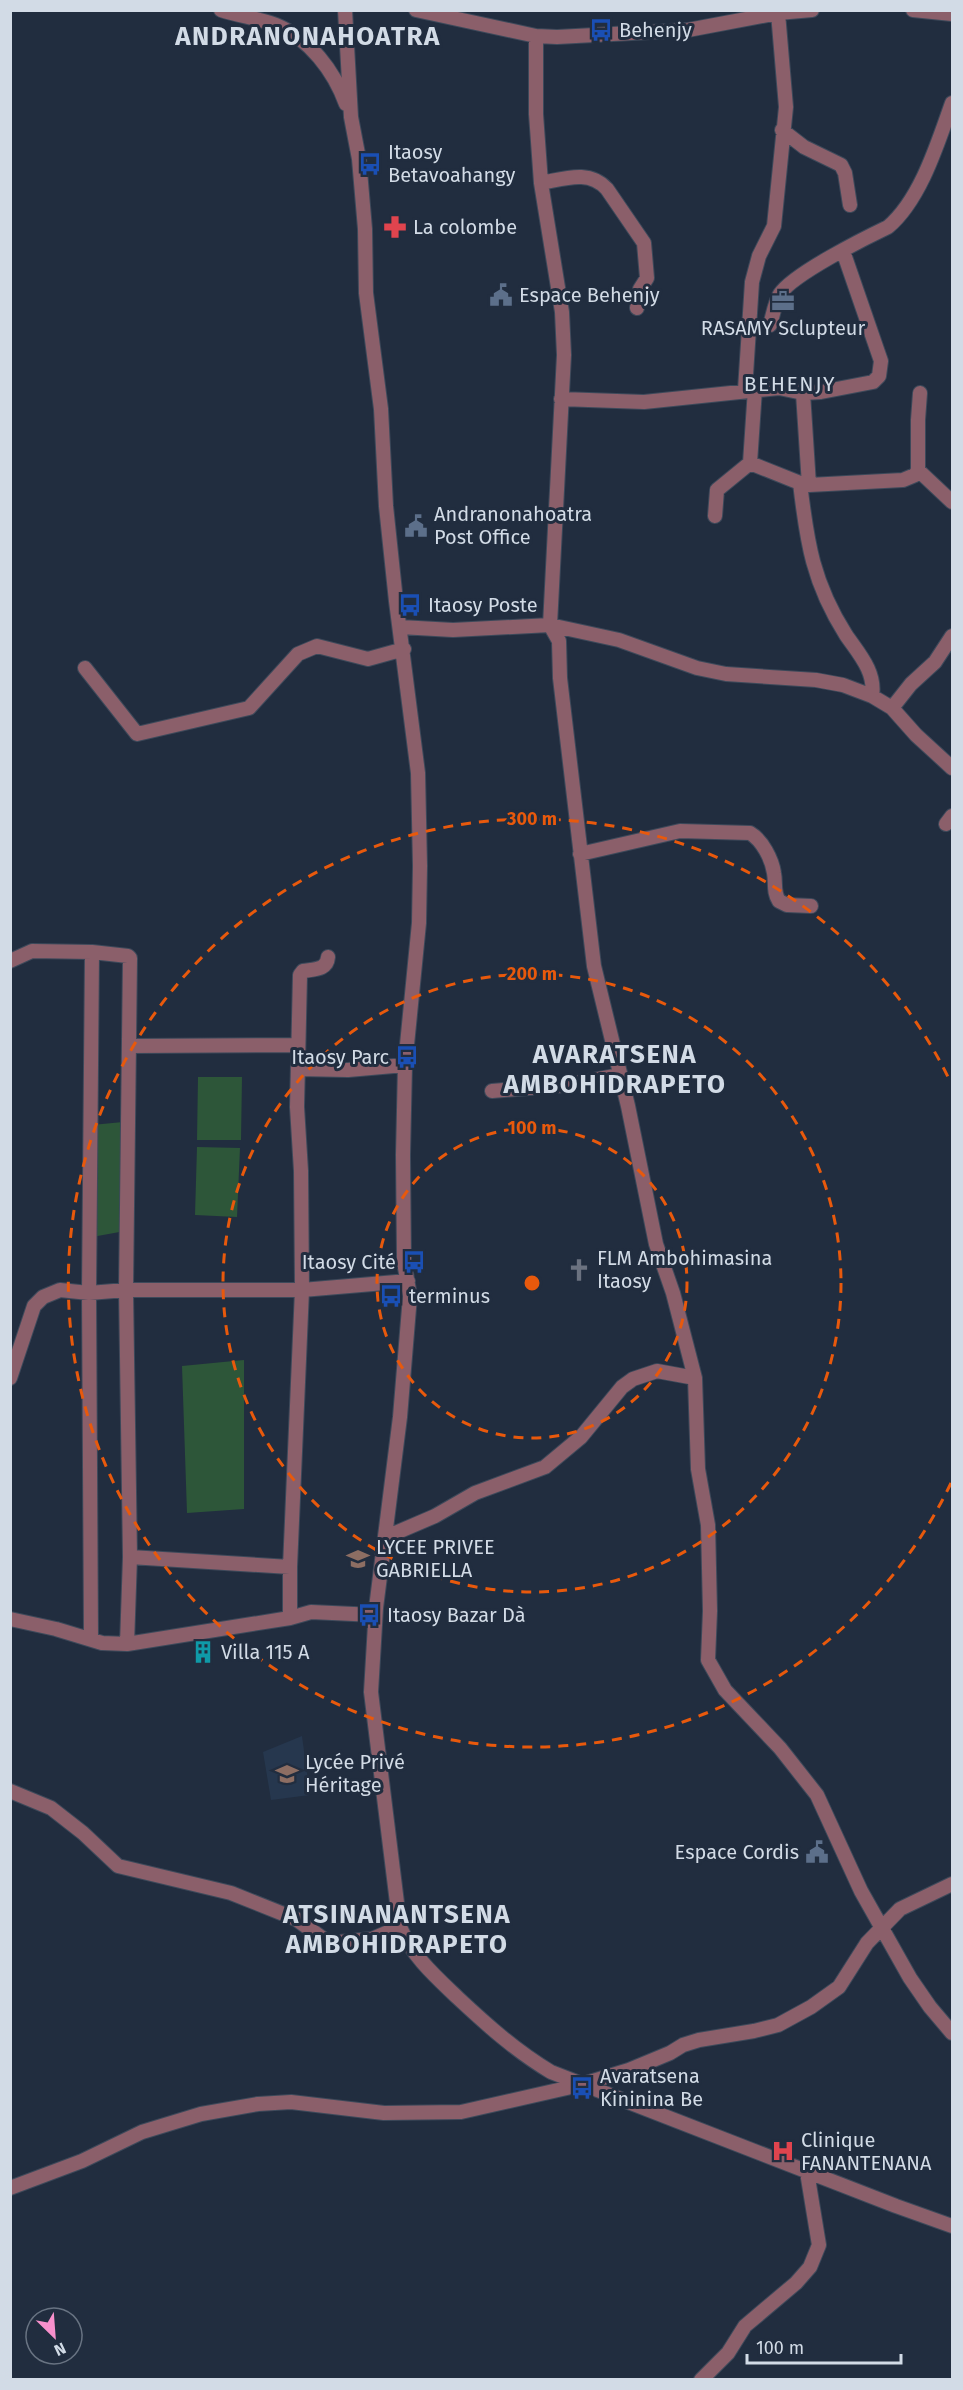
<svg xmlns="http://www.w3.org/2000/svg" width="963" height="2390" font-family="'Fira Sans',sans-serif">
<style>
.built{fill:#26374e}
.green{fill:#2d5639}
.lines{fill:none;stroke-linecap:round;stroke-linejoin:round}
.minor-casing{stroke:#3d495a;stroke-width:16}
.minor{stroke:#8b5f6a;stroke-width:14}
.ring{fill:none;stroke:#e8590c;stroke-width:3;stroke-dasharray:10 8}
.labels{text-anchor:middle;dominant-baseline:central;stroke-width:6;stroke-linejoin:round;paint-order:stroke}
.poi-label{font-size:20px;fill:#d2dbe6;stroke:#212d3f;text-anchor:start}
.neighbourhood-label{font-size:21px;letter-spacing:1.5px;fill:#d2dbe6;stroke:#212d3f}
.district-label{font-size:26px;font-weight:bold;letter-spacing:1.5px;fill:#d2dbe6;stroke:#212d3f}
.centre{fill:#e8590c;stroke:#212d3f;stroke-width:3}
.ring-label{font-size:18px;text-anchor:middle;font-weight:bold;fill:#e8590c;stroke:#212d3f;stroke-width:6;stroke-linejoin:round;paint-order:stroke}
</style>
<rect width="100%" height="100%" fill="#212d3f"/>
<path class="built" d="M302,1736L310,1795L271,1800L263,1752Z"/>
<path class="green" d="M198,1077H242L241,1140H197Z
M123,1122L125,1231L92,1237V1125Z
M197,1147L240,1148L237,1217L195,1215Z
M244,1360V1509L187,1513L182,1366Z"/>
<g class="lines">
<g class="minor-casing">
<path id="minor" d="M221,10C239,16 258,18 276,25C310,39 334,71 346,104
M345,10L351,117L359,159L365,229L366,293L381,409L386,506L396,601L418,773L420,866L419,923L405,1065L403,1155L404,1262L410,1296L400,1417L376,1608L371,1692L400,1927C412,1956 436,1977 458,1998C488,2026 516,2051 551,2072L896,2206L952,2226
M416,10L536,36L557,37L688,30L778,13L812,10
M913,10L952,14
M536,36V114L541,183L562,312L564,355L550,625L559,641L560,678L594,966L628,1106L656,1244L673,1293L695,1378L698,1469L708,1525L710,1611L708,1660L725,1690L780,1748L817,1795L861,1891L910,1978L930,2007L952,2033
M782,130L804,147L841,165L845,173L850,205
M541,183C564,179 589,169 607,189L644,243L647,278L640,289L637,308
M770,325C773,315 775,302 780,294C793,274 865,238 888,227C921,199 938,142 952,103
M745,390L752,282L759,256L774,226L786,107L778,13
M803,393L809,485
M561,399L644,402L779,388L803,393L821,392L873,382L879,376L881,361L843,251
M750,463L800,483
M918,470V420L920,393
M715,516L717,490L750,463L755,389
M400,627L453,630L550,625L619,640L697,668L726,674L816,680L843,685L872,696L892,708L916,735L952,768
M85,668L137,734L249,708L298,654L317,646L368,659L404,649
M872,696C876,672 859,654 846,635C813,583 807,543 800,483L809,485L903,480L915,475L918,470L952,502
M892,708L911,684L935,662L952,636
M946,824L952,816
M580,854L680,831L750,833C762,840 772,859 774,873C776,883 773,892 779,901L787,905L811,906
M10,961L32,951L92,952L128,956L130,958L126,1290L130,1557L127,1644
M130,1046L297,1045
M298,1069L348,1070L405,1065
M492,1091L566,1085L620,1075
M10,1378L34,1306L43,1297L60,1290L89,1293L126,1290H302L408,1281
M386,1537L435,1516L475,1493L545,1467L581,1437L622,1387L633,1379L657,1371L695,1378
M130,1557L290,1567
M290,1618V1567L302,1290L301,1171L297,1107L300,975L303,971C315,969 327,970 328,957
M10,1619L56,1629L102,1643L127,1644L290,1618L311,1612L375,1615
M91,1638L89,1293L92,952
M10,1791L51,1808L83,1833L118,1866L231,1893L296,1919L329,1943L372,1939L400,1927
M10,2188L82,2161L142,2132L201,2114L258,2104L291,2102L384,2113L461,2112L580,2085L629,2070L670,2053L683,2045L699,2040L754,2031L778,2025L811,2007L839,1987L867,1943L900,1909L952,1884
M701,2380L728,2353L745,2326L796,2283L810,2267L819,2245L807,2172"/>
</g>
<use href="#minor" class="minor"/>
</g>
<g class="ring">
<circle cx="532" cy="1283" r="155"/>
<circle cx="532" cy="1283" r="309"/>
<path d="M951 1483A464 464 0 1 1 951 1083"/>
</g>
<defs>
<g id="bus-bare" transform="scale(1.8)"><path d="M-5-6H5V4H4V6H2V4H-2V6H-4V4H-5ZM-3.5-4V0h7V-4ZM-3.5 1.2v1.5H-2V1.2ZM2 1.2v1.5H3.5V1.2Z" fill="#1a4fb4" stroke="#212d3f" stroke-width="2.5" paint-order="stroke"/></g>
<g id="pharmacy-bare" transform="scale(1.8)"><path d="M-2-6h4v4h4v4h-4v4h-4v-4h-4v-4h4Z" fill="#e0444e" stroke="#212d3f" stroke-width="2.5" paint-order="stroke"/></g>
<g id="civic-bare" transform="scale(1.8)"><path d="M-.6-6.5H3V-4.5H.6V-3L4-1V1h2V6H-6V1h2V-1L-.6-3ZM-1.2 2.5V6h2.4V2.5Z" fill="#5c6f8a" stroke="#212d3f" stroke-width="2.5" paint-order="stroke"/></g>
<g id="office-bare" transform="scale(1.8)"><path d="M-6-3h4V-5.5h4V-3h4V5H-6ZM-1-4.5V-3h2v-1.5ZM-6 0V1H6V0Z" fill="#5c6f8a" stroke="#212d3f" stroke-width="2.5" paint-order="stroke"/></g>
<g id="church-bare" transform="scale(1.8)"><path d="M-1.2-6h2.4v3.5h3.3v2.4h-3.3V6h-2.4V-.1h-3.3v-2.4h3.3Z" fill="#6b7280" stroke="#212d3f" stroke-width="2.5" paint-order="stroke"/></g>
<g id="school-bare" transform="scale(1.8)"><path d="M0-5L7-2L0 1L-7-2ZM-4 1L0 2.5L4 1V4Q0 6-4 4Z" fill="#8d6e63" stroke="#212d3f" stroke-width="2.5" paint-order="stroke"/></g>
<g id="building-bare" transform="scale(1.8)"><path d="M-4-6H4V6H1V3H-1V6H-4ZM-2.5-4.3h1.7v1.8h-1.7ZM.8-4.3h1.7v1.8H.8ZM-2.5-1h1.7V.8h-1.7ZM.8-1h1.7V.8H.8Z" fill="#0f9aa8" stroke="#212d3f" stroke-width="2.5" paint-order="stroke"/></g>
<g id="hospital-bare" transform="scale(1.8)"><path d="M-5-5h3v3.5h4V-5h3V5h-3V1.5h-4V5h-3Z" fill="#e0444e" stroke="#212d3f" stroke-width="2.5" paint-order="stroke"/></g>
</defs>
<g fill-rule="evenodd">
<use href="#bus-bare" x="601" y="30"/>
<use href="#bus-bare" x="370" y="164"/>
<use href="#pharmacy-bare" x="395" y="227"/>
<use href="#civic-bare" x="501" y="295"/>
<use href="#office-bare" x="783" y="301"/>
<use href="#civic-bare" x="416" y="526"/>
<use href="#bus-bare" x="410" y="605"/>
<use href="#bus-bare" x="407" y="1057"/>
<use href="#bus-bare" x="414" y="1262"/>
<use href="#church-bare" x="579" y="1270"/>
<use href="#bus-bare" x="391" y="1296"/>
<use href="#school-bare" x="358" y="1559"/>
<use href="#bus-bare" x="369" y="1615"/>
<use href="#building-bare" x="203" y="1652"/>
<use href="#school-bare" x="287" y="1774"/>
<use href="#civic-bare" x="817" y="1852"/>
<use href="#bus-bare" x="582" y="2088"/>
<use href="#hospital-bare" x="783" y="2151"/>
</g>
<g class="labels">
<g class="poi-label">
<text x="619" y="30">Behenjy</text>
<text x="388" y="152">Itaosy<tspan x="388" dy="23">Betavoahangy</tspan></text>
<text x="413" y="227">La colombe</text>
<text x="519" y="295">Espace Behenjy</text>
<text x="783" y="328" text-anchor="middle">RASAMY Sclupteur</text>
<text x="434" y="514">Andranonahoatra<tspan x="434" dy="23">Post Office</tspan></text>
<text x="428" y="605">Itaosy Poste</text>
<text x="389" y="1057" text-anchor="end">Itaosy Parc</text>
<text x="597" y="1258">FLM Ambohimasina<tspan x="597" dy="23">Itaosy</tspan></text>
<text x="396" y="1262" text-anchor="end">Itaosy Cité</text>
<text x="409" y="1296">terminus</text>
<text x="376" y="1547">LYCEE PRIVEE<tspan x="376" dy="23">GABRIELLA</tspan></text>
<text x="387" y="1615">Itaosy Bazar Dà</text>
<text x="221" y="1652">Villa 115 A</text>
<text x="305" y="1762">Lycée Privé<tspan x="305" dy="23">Héritage</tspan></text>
<text x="799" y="1852" text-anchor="end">Espace Cordis</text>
<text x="600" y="2076">Avaratsena<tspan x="600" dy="23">Kininina Be</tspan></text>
<text x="801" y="2140">Clinique<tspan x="801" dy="23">FANANTENANA</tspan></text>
</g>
<g class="neighbourhood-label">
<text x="790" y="384">BEHENJY</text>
</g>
<g class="district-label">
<text x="308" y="36">ANDRANONAHOATRA</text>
<text x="615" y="1054">AVARATSENA<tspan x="615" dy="30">AMBOHIDRAPETO</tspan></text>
<text x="397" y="1914">ATSINANANTSENA<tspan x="397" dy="30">AMBOHIDRAPETO</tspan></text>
</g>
</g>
<circle cx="532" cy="1283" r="9" class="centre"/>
<g class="ring-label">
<text x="532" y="825">300 m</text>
<text x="532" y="980">200 m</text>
<text x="532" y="1134">100 m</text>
</g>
<rect width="963" height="2390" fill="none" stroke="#d2dbe6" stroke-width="24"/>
<g transform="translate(54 2336) rotate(155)"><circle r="28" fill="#212d3f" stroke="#687382" stroke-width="1.5"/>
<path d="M0-4.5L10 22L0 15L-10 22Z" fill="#f890cc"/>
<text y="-9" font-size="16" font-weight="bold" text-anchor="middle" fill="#d2dbe6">N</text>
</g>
<path d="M747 2354v9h154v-9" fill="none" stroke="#d2dbe6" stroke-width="3"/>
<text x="756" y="2354" font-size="18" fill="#d2dbe6" stroke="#212d3f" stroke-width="4.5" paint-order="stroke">100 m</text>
</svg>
